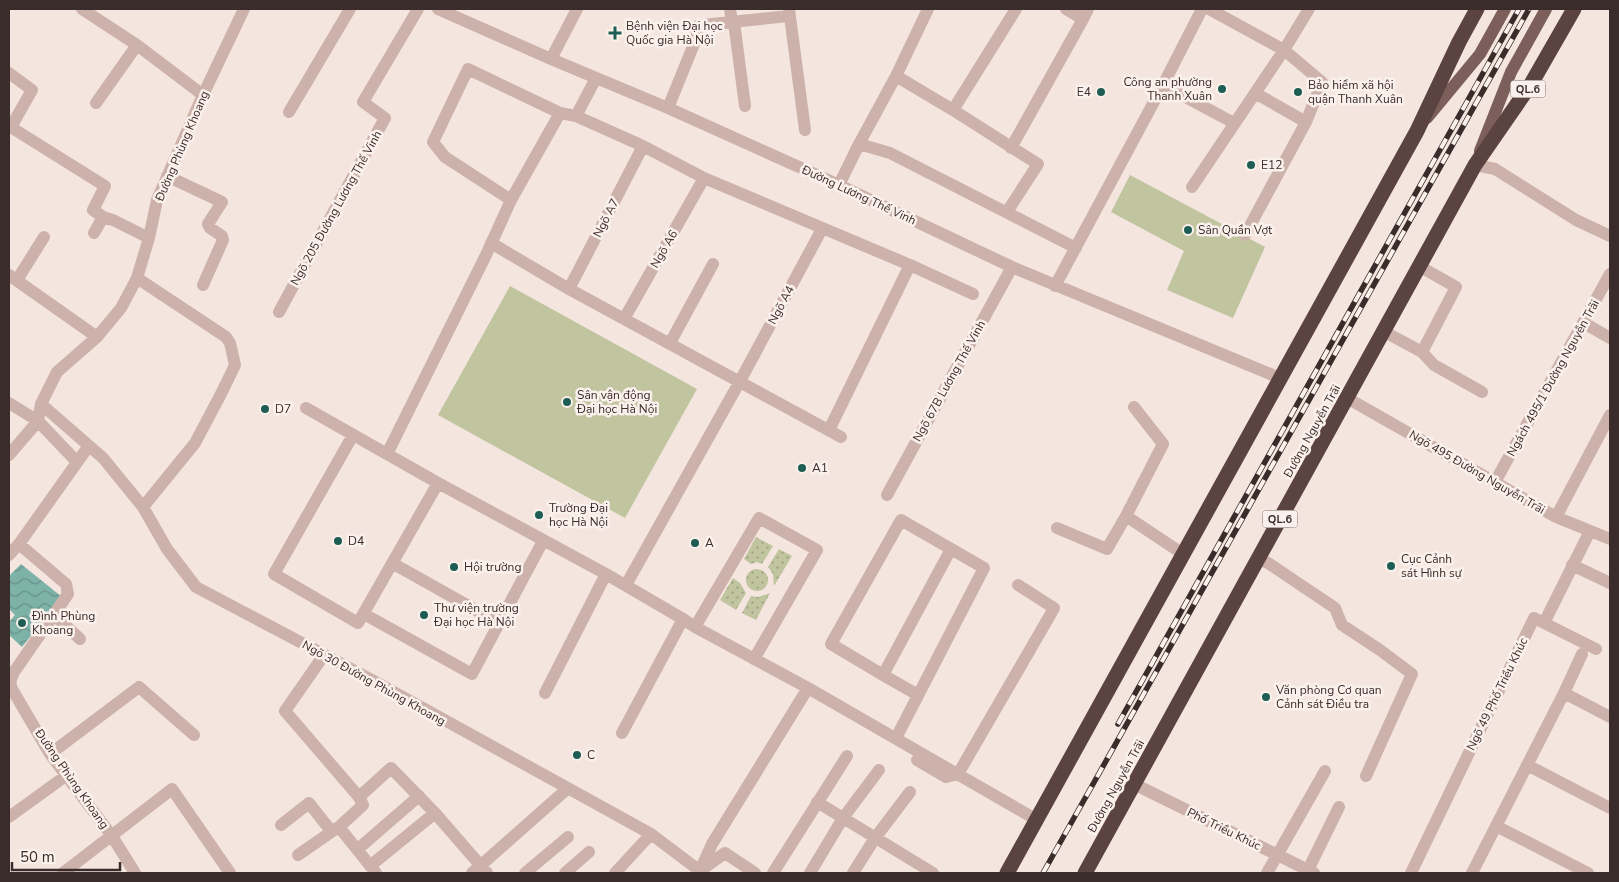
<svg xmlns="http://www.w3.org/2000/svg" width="1619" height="882" font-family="'Nunito Sans',sans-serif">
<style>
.grass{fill:url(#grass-dots)}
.green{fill:#c0c49f}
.water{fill:url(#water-waves)}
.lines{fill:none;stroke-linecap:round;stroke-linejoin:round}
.minor{stroke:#cdb2ab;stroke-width:12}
.major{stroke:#7c5f5b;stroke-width:12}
.highway{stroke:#5b4341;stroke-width:15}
.rail-casing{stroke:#3a2c2a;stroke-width:5.5}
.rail{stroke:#fbf1ec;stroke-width:4;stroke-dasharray:11;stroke-linecap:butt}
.poi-dot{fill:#1e5d53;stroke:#fbf1ec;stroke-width:2}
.labels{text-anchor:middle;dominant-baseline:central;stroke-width:5;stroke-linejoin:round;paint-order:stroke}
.shield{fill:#fbf1ec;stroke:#746764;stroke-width:1}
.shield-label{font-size:11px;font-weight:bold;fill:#3a2c2a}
.poi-label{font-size:12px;fill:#3a2c2a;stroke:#fbf1ec;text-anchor:start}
.street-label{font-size:12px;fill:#3a2c2a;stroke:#fbf1ec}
</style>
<defs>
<pattern id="grass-dots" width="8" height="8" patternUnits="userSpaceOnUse" patternTransform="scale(1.25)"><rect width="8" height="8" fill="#c0c49f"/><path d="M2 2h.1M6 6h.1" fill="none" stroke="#9d9f82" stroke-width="1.8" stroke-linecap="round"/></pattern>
<pattern id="water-waves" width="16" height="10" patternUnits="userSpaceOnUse" patternTransform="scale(1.25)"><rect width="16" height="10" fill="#7db2a8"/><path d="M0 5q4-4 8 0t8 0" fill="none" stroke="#679189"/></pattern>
</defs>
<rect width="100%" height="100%" fill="#f4e6df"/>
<path class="grass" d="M756,537L773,546L762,564L757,562L751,564L744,559Z
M779,549L792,556L774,586L773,574L768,567Z
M746 580a11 11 0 1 1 22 0a11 11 0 1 1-22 0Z
M733,578L740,583L746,593L736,610L720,600Z
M770,593L756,620L742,613L751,596L758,597Z"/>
<path class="green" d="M1130,175L1265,247L1233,318L1167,290L1184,251L1111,212Z
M510,286L697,389L625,518L438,415Z"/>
<path class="water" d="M21,564L62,597L22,647L9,635V622L15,615L9,609V576Z"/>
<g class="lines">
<path class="minor" d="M82,9L137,45L203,95
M438,9L551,59L668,108L839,185L1012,267L1280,378
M730,9L732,22
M789,9L805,130
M1066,9L1083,19
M1209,9L1284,50L1322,82L1306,122
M734,22L745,106
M551,59L577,9
M9,73L32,90L11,127
M896,76L953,110L1038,164L1007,212
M1163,85L1234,123
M96,103L137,45
M668,108L696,39L698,26L712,24L789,16
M953,110L1016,9
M289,112L350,9
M576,116L596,78
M9,126L105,186L93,210L103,217L113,220L149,238
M859,144L890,153L1076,248
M1011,148L1083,19L1088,9
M1475,165L1495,169L1576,220L1610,236
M167,176L222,202L208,224L210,228L222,236L223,240L203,285
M839,185L859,144L896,76L928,9
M1192,187L1284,50L1309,9
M511,200L445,157L433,142L468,69L560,113L576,116L643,146L704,178L910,265L973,294
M94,233L103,217
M1245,235L1306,122L1255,93
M491,243L569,289L841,437
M9,275L97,337
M137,278L226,337L230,343L235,365L222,392L195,443L143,507
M17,280L44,237
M1055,286L1163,85L1202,9
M569,289L643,146
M279,312L385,118L363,102L418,9
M624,319L704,178
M1584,323L1610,338
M1383,331L1422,352L1456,287L1419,266
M670,343L713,264
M1422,352L1434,365L1482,392
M1347,398L1556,517L1610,539
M9,403L38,421L77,462
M41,404L103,458L143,507L167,549L196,587L372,680L651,834L700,871
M1134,407L1163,444L1126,516L1183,554
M306,408L438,483L606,574L683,619L695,627L808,688L1037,820
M829,430L910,265
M353,435L274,574L358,623L438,483
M387,454L486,255L511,200L560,113
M9,455L38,421L41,404L57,372L97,337L121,308L137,278L149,238L157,200L203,95L244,9
M1495,482L1610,274
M887,495L1012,267
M1556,517L1610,415
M1057,528L1107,549L1126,516
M19,544L66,584L68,594L14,672L10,682L12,689L50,754L112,836L135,873
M9,555L19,544L88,447
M1258,559L1268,563L1335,608L1342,625L1380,650L1412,674L1366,776
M392,563L499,623
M1572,565L1610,583
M626,585L740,381L822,229
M364,614L472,674L543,541
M54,615L80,639
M1544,623L1596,649
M695,627L759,518L817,550L754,659
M324,655L285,711L359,797L363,805L339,827L376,873
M883,675L918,695
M545,693L606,574
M1564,693L1610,717
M622,733L683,619
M896,738L984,568L901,520L831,644L883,675L951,549
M50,754L139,687L194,735
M917,760L946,777L958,774L1049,617L1054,608L1018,585
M1527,765L1610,808
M1134,784L1314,873
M359,797L391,768L435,813
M817,802L933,873
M9,817L67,775
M281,825L309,803L331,831
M1496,826L1588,873
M358,849L419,796
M298,855L337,828
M370,866L435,813L487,873
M701,870L725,853L755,873
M1308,870L1339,807
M700,871L712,844L808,688
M63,873L172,789L230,873
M472,873L567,789
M525,873L568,837
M565,873L589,852
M615,873L651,834
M773,873L847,756
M810,873L843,818L879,770
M853,873L875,838L910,792
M1267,873L1325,771
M1411,873L1534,618L1544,623L1590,531
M1472,873L1564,693L1582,654"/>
<path class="major" d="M1427,118L1480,54L1505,9
M1480,151L1511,72L1546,9"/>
<path class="highway" d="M1007,873L1417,131L1459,42L1477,9
M1085,873L1475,165L1531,84L1574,9"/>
<g class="rail-casing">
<path id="rail" d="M1118,724L1519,9
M1043,873L1529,9"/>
</g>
<use href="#rail" class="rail"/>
</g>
<g class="poi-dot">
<path d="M612.5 25.5h5v5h5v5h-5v5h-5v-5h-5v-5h5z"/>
<circle cx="1222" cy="89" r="5"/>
<circle cx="1101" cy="92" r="5"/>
<circle cx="1298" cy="92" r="5"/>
<circle cx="1251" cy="165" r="5"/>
<circle cx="1188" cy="230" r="5"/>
<circle cx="567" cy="402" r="5"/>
<circle cx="265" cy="409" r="5"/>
<circle cx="802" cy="468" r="5"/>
<circle cx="539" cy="515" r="5"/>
<circle cx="338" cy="541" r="5"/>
<circle cx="695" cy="543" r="5"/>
<circle cx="1391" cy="566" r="5"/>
<circle cx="454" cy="567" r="5"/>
<circle cx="424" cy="615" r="5"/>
<circle cx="22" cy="623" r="5"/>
<circle cx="1266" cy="697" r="5"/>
<circle cx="577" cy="755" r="5"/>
</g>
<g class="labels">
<g class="shield">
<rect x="1510.5" y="80.5" width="35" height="17" rx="4"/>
<rect x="1262.5" y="510.5" width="35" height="17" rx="4"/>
</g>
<g class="shield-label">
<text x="1528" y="89">QL.6</text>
<text x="1280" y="519">QL.6</text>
</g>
<g class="poi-label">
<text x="626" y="26">Bệnh viện Đại học<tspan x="626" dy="14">Quốc gia Hà Nội</tspan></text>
<text x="1212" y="82" text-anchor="end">Công an phường<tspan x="1212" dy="14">Thanh Xuân</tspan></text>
<text x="1308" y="85">Bảo hiểm xã hội<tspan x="1308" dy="14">quận Thanh Xuân</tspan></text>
<text x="1091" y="92" text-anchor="end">E4</text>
<text x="1261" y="165">E12</text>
<text x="1198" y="230">Sân Quần Vợt</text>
<text x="577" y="395">Sân vận động<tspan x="577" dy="14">Đại học Hà Nội</tspan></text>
<text x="275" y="409">D7</text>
<text x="812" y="468">A1</text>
<text x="549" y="508">Trường Đại<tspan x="549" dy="14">học Hà Nội</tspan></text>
<text x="348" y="541">D4</text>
<text x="705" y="543">A</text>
<text x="1401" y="559">Cục Cảnh<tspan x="1401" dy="14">sát Hình sự</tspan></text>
<text x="464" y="567">Hội trường</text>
<text x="434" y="608">Thư viện trường<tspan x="434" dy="14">Đại học Hà Nội</tspan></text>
<text x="32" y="616">Đình Phùng<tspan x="32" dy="14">Khoang</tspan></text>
<text x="1276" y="690">Văn phòng Cơ quan<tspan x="1276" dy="14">Cảnh sát Điều tra</tspan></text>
<text x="587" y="755">C</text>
</g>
<g class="street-label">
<text transform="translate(182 146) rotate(-67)">Đường Phùng Khoang</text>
<text transform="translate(859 195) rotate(25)">Đường Lương Thế Vinh</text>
<text transform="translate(336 208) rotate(-61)">Ngõ 205 Đường Lương Thế Vinh</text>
<text transform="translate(606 218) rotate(-63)">Ngõ A7</text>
<text transform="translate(664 249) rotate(-60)">Ngõ A6</text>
<text transform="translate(781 305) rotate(-62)">Ngõ A4</text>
<text transform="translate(1553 378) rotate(-61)">Ngách 495/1 Đường Nguyễn Trãi</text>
<text transform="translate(949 381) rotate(-61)">Ngõ 67B Lương Thế Vinh</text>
<text transform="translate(1312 431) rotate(-61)">Đường Nguyễn Trãi</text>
<text transform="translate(1477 472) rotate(30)">Ngõ 495 Đường Nguyễn Trãi</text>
<text transform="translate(374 683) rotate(29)">Ngõ 30 Đường Phùng Khoang</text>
<text transform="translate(1497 694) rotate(-64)">Ngõ 49 Phố Triều Khúc</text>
<text transform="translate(72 779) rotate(55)">Đường Phùng Khoang</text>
<text transform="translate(1116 786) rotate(-61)">Đường Nguyễn Trãi</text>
<text transform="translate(1224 829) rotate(26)">Phố Triều Khúc</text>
</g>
</g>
<rect width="1619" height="882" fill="none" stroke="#3a2c2a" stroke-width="20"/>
<path d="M12 862v8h108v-8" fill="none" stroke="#3a2c2a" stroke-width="2.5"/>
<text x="20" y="862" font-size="15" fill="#3a2c2a" stroke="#fbf1ec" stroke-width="4" paint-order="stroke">50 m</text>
</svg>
